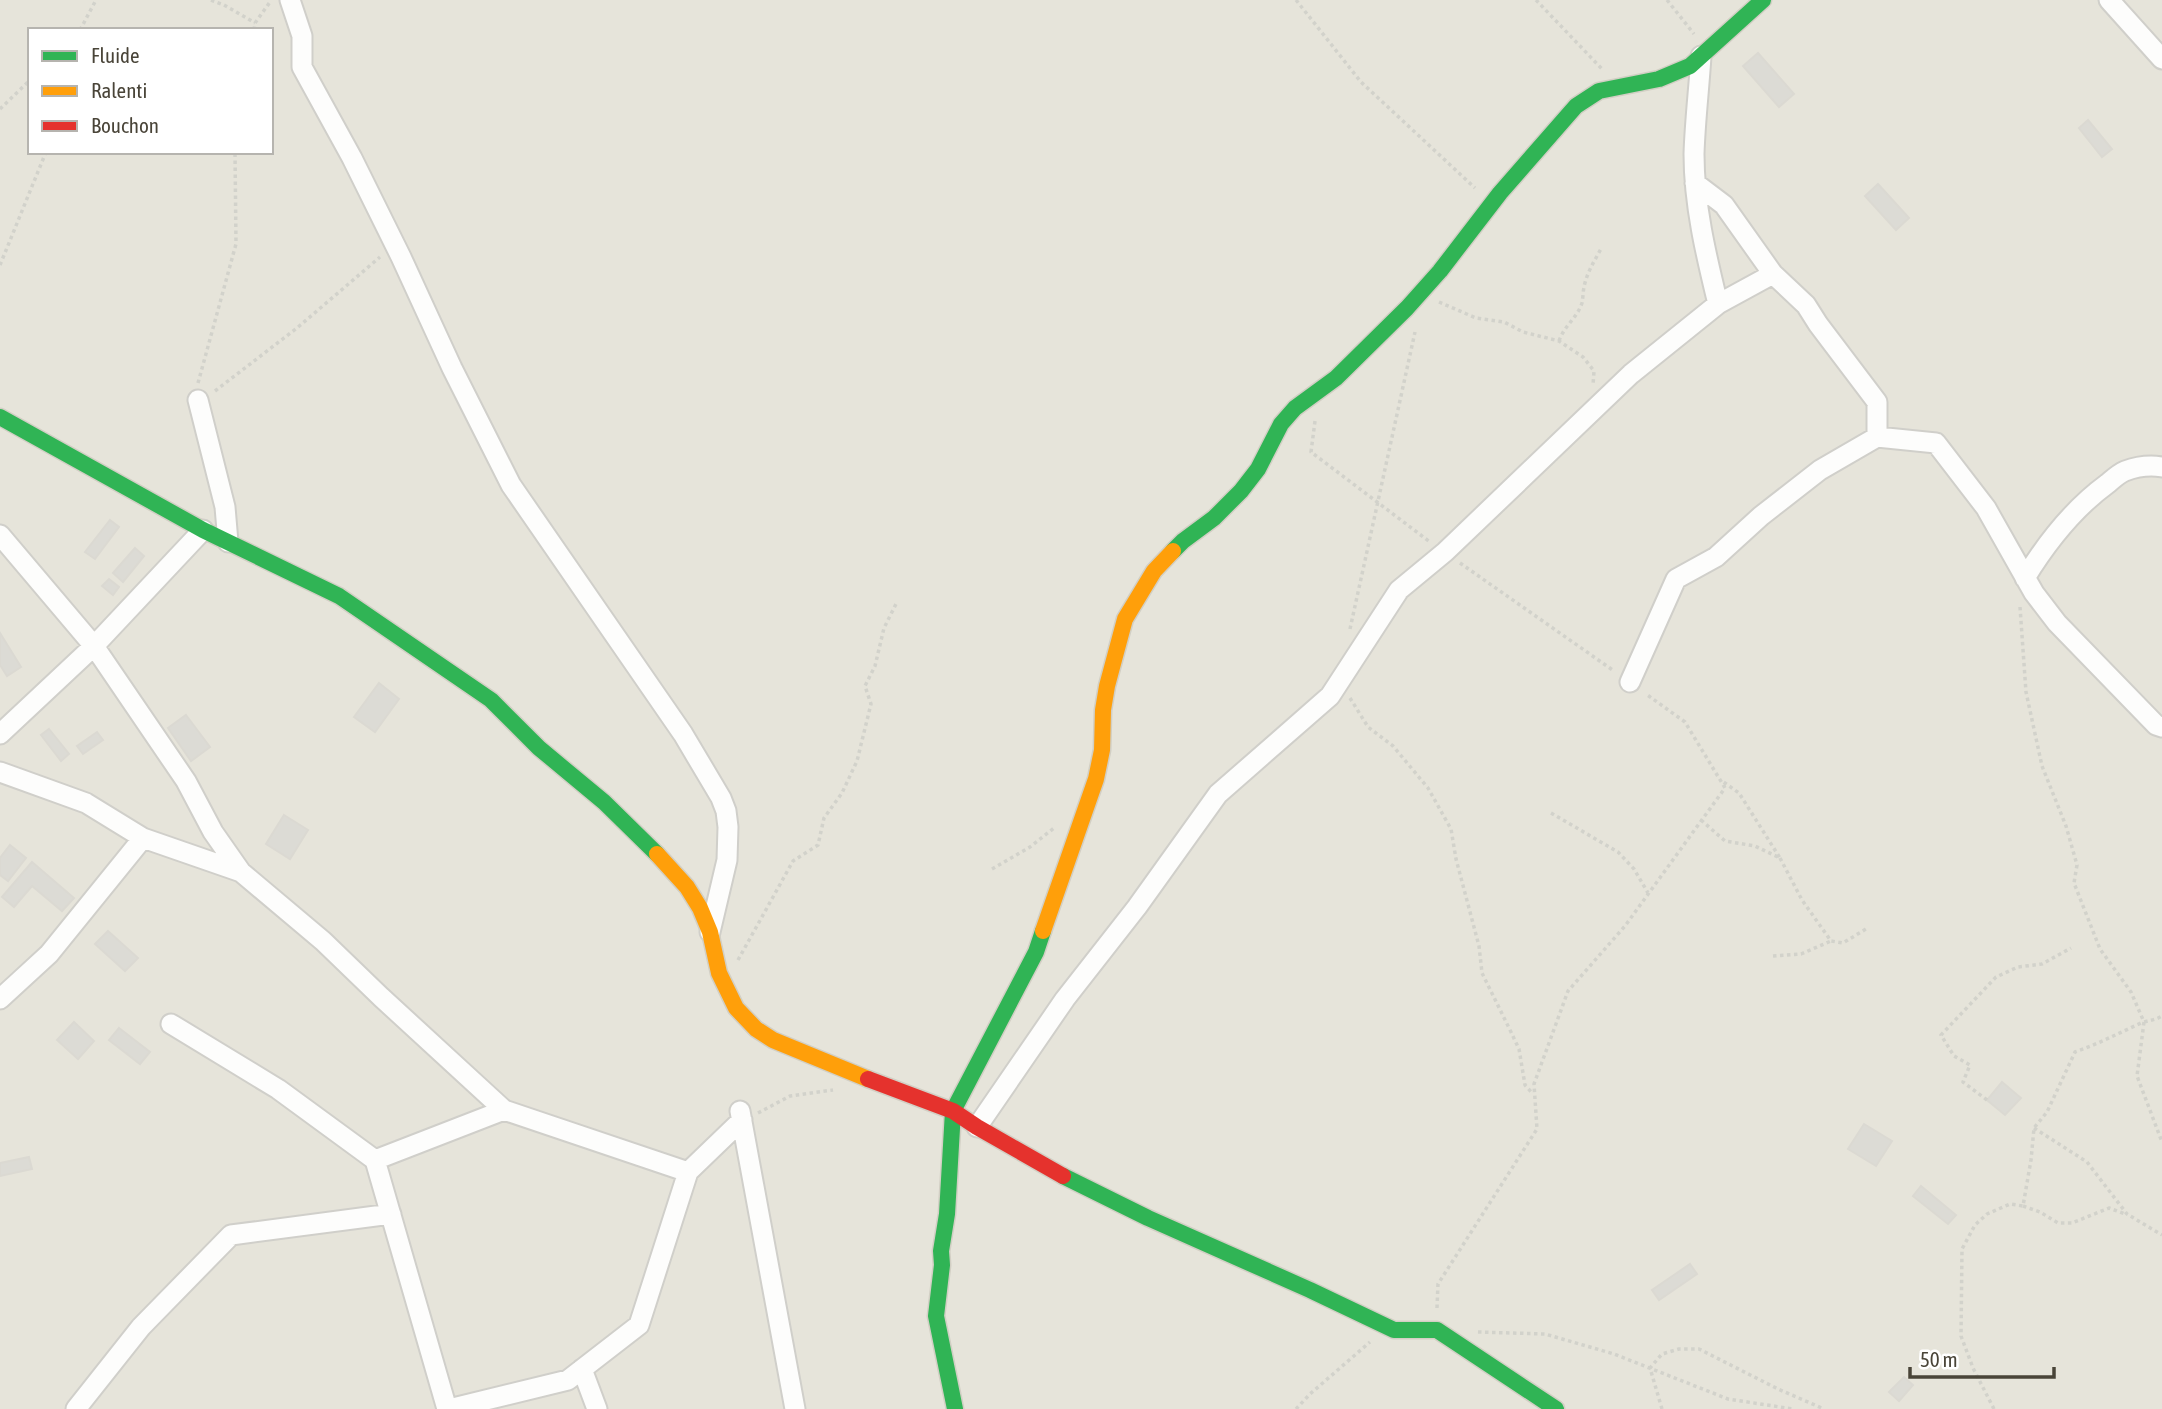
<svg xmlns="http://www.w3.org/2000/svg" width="2162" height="1409" font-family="'Asap Condensed',sans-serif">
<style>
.residential{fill:#e6e4da;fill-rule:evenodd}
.building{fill:#dcdbd5;stroke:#dbd9d2;stroke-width:2}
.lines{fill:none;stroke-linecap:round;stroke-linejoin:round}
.street-casing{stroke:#d0cfca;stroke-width:23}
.fast-casing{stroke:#d2cfc4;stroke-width:19}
.slow-casing{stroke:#d2cfc4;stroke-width:19}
.jam-casing{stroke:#d2cfc4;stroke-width:19}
.path{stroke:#d2d2cb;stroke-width:3.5;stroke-dasharray:3.5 3.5;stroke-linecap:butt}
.street{stroke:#fdfdfc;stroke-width:19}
.fast{stroke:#30b455;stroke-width:16}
.slow{stroke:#ff9f0a;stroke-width:16}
.jam{stroke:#e5322d;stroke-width:16}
</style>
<rect width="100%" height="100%" fill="#f2f2ed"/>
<path class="residential" d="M0,0H2162V1409H0ZM30,30H271V152H30Z"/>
<path class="building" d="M1758,53L1794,94L1779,107L1743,66Z
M2088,120L2112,149L2102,157L2079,128Z
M1878,184L1909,218L1896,230L1865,196Z
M110,520L119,527L95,559L85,552Z
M135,548L144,556L123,582L113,573Z
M109,579L119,587L113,595L102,586Z
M0,633L21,667L7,676L0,665Z
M379,683L399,699L375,732L354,717Z
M186,715L210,747L191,761L168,728Z
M49,729L69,754L61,761L41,735Z
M97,732L103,740L83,754L77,746Z
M284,815L308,830L290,859L266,844Z
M10,845L26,858L8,881L0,875V858Z
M32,862L74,898L62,911L32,886L14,907L2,897Z
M108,931L138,958L125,971L95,944Z
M74,1022L94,1041L78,1059L57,1040Z
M119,1028L150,1052L140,1064L109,1040Z
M2002,1082L2021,1098L2005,1115L1987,1100Z
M1864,1124L1892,1141L1876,1166L1848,1149Z
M29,1157L32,1169L0,1176V1163Z
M1921,1186L1956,1215L1948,1224L1913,1196Z
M1690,1264L1697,1274L1659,1300L1652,1290Z
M1904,1377L1913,1385L1899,1401L1889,1392Z"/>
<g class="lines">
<g class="street-casing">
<path id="street" d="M290,0L302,36V67L352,158L401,257L452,368L511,485L683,734L721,798L726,811L728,827L727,860L710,932
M2109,0L2162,59
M1701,56C1699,89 1695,121 1694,154C1694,205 1706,255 1718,304
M1695,183L1724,205L1773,274L1806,305L1818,324L1877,402V437
M198,400L225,507L228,542
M0,535L94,646L186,781L213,832L241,872L323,941L381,997L504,1110L688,1172
M2025,578C2047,542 2073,509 2107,484C2112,480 2118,474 2125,471C2136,467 2150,465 2162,467
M1630,682L1676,579L1716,557L1761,516L1820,470L1877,437L1936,443L1986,508L2034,593L2057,623L2156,725L2162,727
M0,734L94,646L203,530
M0,772L86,803L143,838L241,872
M0,999L49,954L143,838
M171,1024L278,1089L375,1160L447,1409
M740,1111L795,1409
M977,1127L1065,999L1137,907L1218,794L1330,696L1399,590L1445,552L1631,374L1718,304L1773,274
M375,1160L504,1110
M582,1369L597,1409
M76,1409L141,1327L231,1235L391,1214
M449,1409L568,1380L639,1325L688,1172L742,1120"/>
</g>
<g class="fast-casing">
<path id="fast" d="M0,417L203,530L339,596L491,700L539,748L604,802L657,854
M1173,551L1183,541L1214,518L1241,491L1258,469L1281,424L1295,408L1336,378L1407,308L1440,271L1500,193L1576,106L1599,91L1659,79L1690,66L1763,0
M1063,1176L1148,1218L1310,1290L1394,1330H1437L1556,1409
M955,1409L936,1316L942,1265L941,1251L947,1214L953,1111L1036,952L1043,931"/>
</g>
<g class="slow-casing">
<path id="slow" d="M657,854L687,887L700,908L710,932L719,973L736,1008L756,1029L773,1040L868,1079
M1043,931L1096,779L1102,750L1103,710L1107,686L1125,619L1154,571L1173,551"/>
</g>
<g class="jam-casing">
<path id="jam" d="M868,1079L953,1111L977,1127L1063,1176"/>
</g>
<path class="path" d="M211,0L224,5L255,23
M1296,0L1361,82L1475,188
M1536,0L1602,69
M1667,0L1694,34
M80,30L96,0
M254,30L255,23L270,2
M0,109L30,80
M0,265L46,152
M1439,302L1476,318L1504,322L1523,332L1559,341L1583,357L1594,371L1593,385
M1559,341C1564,326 1577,318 1582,303C1583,298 1583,292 1584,287C1587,272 1595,260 1602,247
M198,383L236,244L235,152
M215,391L297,328L380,257
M1315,421L1311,452L1430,542
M1460,563L1614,671
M2020,607L2026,692L2042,766L2066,826L2077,865L2074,883L2100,949L2131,992L2144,1022L2137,1076L2162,1142
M1350,629L1415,332
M1350,698L1368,727L1393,746L1428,788L1451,829L1456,859L1479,946L1482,973L1511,1032L1519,1049L1525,1085L1533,1094
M1551,813L1618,852L1634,869L1648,893
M1701,820L1725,841L1755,846L1780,858L1739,793L1722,781
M1780,858L1802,900L1831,941L1843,943L1866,929
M992,869L1030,847L1054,828
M1773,956L1801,954L1831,941
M738,960L793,861L818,845L824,818L842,793L857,761L871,704L865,686L875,666L884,628L896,604
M1987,1100L1963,1082L1970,1065L1954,1056L1941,1035L1996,977L2018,967L2042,964L2071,948
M758,1113L790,1096L833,1090
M2034,1128L2087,1162L2127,1214L2162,1235
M2023,1206L2040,1212L2058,1223H2072L2109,1208L2125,1214
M1437,1308L1438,1284L1537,1129L1534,1084L1568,991L1625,926L1725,788L1685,722L1646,694
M1478,1332L1545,1334L1614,1354L1728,1399L1793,1409
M1296,1409L1310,1394L1370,1342
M1662,1409L1650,1368L1662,1354L1679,1349H1699L1778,1389L1824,1409
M1994,1409L1973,1368L1961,1336L1962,1249L1975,1225L1987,1214L2010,1204L2023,1206L2031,1160L2034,1128L2047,1112L2075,1052C2098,1044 2119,1033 2141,1023C2149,1020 2156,1020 2162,1016"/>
<use href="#street" class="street"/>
<use href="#fast" class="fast"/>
<use href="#slow" class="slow"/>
<use href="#jam" class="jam"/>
</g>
<rect x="28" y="28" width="245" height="126" fill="#ffffff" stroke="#b6b4af" stroke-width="2"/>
<rect x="42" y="51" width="35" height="10" fill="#30b455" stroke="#b6b4af" stroke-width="2"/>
<text x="91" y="63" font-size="21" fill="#494438">Fluide</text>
<rect x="42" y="86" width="35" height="10" fill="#ff9f0a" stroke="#b6b4af" stroke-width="2"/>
<text x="91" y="98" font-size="21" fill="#494438">Ralenti</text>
<rect x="42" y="121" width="35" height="10" fill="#e5322d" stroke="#b6b4af" stroke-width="2"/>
<text x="91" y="133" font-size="21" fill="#494438">Bouchon</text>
<path d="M1910 1367v10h144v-10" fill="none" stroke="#494438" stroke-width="3.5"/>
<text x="1920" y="1367" font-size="21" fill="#494438" stroke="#ffffff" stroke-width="5" paint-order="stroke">50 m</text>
</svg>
